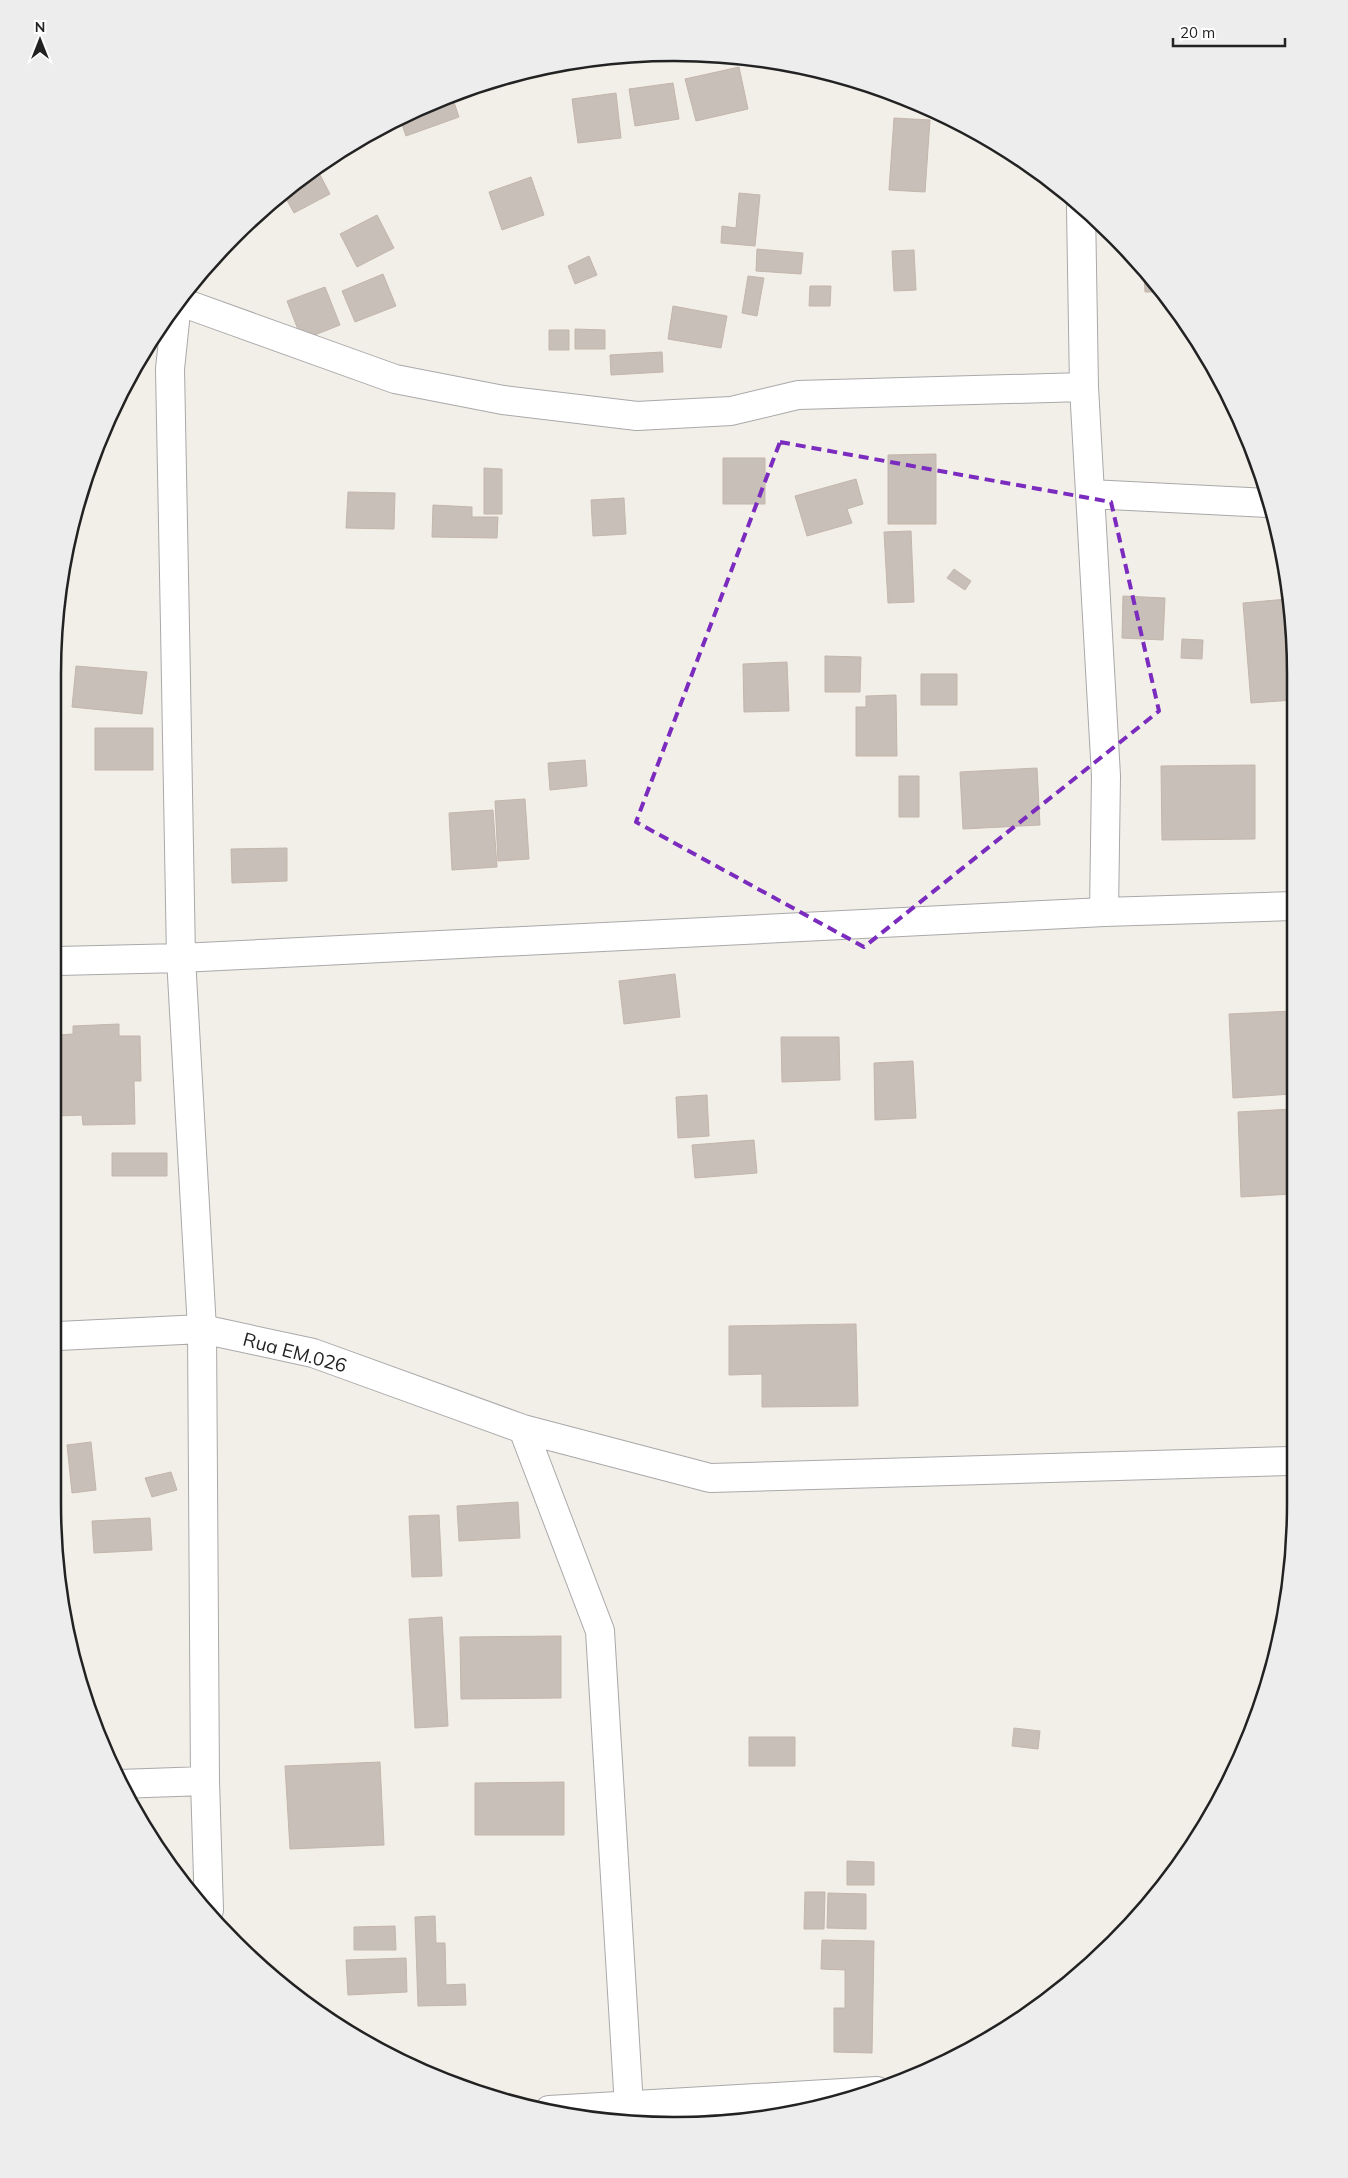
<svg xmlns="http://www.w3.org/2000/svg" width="1348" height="2178" font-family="Mulish,sans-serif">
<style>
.building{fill:#c7bfb8;stroke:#c4b6ab}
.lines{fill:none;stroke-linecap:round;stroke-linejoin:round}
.minor-casing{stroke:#a9a9a9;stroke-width:30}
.minor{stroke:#fff;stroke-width:28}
.marked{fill:none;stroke:#7b2cbf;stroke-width:4;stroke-dasharray:10 6;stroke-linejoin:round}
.labels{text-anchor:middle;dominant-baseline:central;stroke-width:4;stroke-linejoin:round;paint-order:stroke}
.street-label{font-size:19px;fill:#222;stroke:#fff}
.rim{fill:none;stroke:#222;stroke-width:2.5}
</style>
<rect width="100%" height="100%" fill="#f2efe9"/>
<path class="building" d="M739,67L748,109L696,121L685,79Z
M673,83L679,119L635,126L629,89Z
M616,93L621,138L578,143L572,99Z
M452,96L459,117L406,136L400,119Z
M894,118L930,120L925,192L889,190Z
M317,169L330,194L294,213L283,193Z
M531,177L544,215L502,230L489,192Z
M739,193L760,195L755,246L721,243L722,226L736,228Z
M377,215L394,248L357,267L340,234Z
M757,249L803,253L801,274L756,271Z
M914,250L916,290L894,291L892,251Z
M589,256L597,275L575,284L568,266Z
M1144,272H1147L1161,292H1145Z
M383,274L396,306L355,322L342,291Z
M748,276L764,278L757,316L742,313Z
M810,286H831L830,306H809Z
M325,287L340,325L302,340L287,301Z
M673,306L727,316L721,348L668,339Z
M575,329L605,330V349H575Z
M549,330H569V350H549Z
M662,352L663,372L611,375L610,355Z
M936,454V524H888V455Z
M723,458H765V504H723Z
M484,468L502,469V514H484Z
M856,479L863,504L847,509L852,523L807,536L795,496Z
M348,492L395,493L394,529L346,528Z
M624,498L626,534L593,536L591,500Z
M433,505L472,507V517H498L497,538L432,537Z
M911,531L914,602L888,603L884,532Z
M954,569L971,581L965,590L947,578Z
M1123,596L1165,598L1163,640L1122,638Z
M1287,599L1294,671V700L1251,703L1243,603Z
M1182,639L1203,640L1202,659L1181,658Z
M825,656L861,657L860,692H825Z
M787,662L789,711L744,712L743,664Z
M76,666L147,672L142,714L72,707Z
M921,674H957V705H921Z
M896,695L897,756H856V707H866V696Z
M95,728H153V770H95Z
M585,760L587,786L550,790L548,763Z
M1255,765V839L1162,840L1161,766Z
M1037,768L1040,825L963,829L960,772Z
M899,776H919V817H899Z
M525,799L529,859L498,861L495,801Z
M493,810L497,867L452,870L449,813Z
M287,848V881L232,883L231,849Z
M675,974L680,1017L624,1024L619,981Z
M1293,1011L1292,1094L1233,1098L1229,1014Z
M119,1024V1036H140L141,1081H134L135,1124L83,1125L82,1115L58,1116V1035L73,1034V1026Z
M781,1037H839L840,1080L782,1082Z
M913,1061L916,1118L875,1120L874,1063Z
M707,1095L709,1136L678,1138L676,1097Z
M1292,1109V1194L1241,1197L1238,1112Z
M754,1140L757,1173L695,1178L692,1145Z
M112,1153H167V1176H112Z
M856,1324L858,1406L762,1407V1374L729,1375V1326Z
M91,1442L96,1490L72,1493L67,1445Z
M171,1472L177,1490L152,1497L145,1478Z
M518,1502L520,1538L459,1541L457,1506Z
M439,1515L442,1576L412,1577L409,1516Z
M150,1518L152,1550L94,1553L92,1521Z
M442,1617L448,1726L415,1728L409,1619Z
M561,1636V1698L461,1699L460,1637Z
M1014,1728L1040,1731L1038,1749L1012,1746Z
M749,1737H795V1766H749Z
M380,1762L384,1845L290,1849L285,1766Z
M564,1782V1835H475V1783Z
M847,1861L874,1862V1885H847Z
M805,1892H825L824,1929H804Z
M828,1893L866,1894V1929L827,1928Z
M435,1916L436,1943H445L446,1985L465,1984L466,2005L418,2006L415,1917Z
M395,1926L396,1950H354V1927Z
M822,1940L874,1941L872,2053L834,2052V2008H845V1970L821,1969Z
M406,1958L407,1992L348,1995L346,1960Z"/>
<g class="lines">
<g class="minor-casing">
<path id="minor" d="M1081,208L1084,387L1106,776L1104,912
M178,301L395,379L503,400L637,416L731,411L798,395L1084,387
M177,302L170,369L175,626L181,958L202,1329L205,1781L209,1910
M1090,494L1268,503
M58,961L181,958L1104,912L1293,906
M58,1336L202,1329L313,1353L523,1429L710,1478L1291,1461
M523,1429L600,1631L630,2123
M119,1784L205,1781
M549,2110L877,2091"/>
</g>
<use href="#minor" class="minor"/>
</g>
<path class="marked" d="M780,442L1111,502L1159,711L864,947L636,822Z"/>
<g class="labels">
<g class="street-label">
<text transform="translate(295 1352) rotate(15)">Rua EM.026</text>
</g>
</g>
<path d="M0 0H1348V2178H0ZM674 61H674A613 613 0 0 1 1287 674V1504A613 613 0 0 1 674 2117H674A613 613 0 0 1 61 1504V674A613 613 0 0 1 674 61Z" fill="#ededed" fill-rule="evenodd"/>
<path class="rim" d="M674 61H674A613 613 0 0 1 1287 674V1504A613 613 0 0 1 674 2117H674A613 613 0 0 1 61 1504V674A613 613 0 0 1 674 61Z"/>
<g transform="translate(40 40)" stroke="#ffffff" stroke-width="4" paint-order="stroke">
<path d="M0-4L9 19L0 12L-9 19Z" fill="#222222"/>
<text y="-8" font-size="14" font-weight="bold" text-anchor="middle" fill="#222222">N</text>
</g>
<path d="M1173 38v8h112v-8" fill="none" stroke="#222222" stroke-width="2.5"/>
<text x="1180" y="38" font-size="15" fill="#222222" stroke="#ffffff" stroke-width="4" paint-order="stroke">20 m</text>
</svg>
